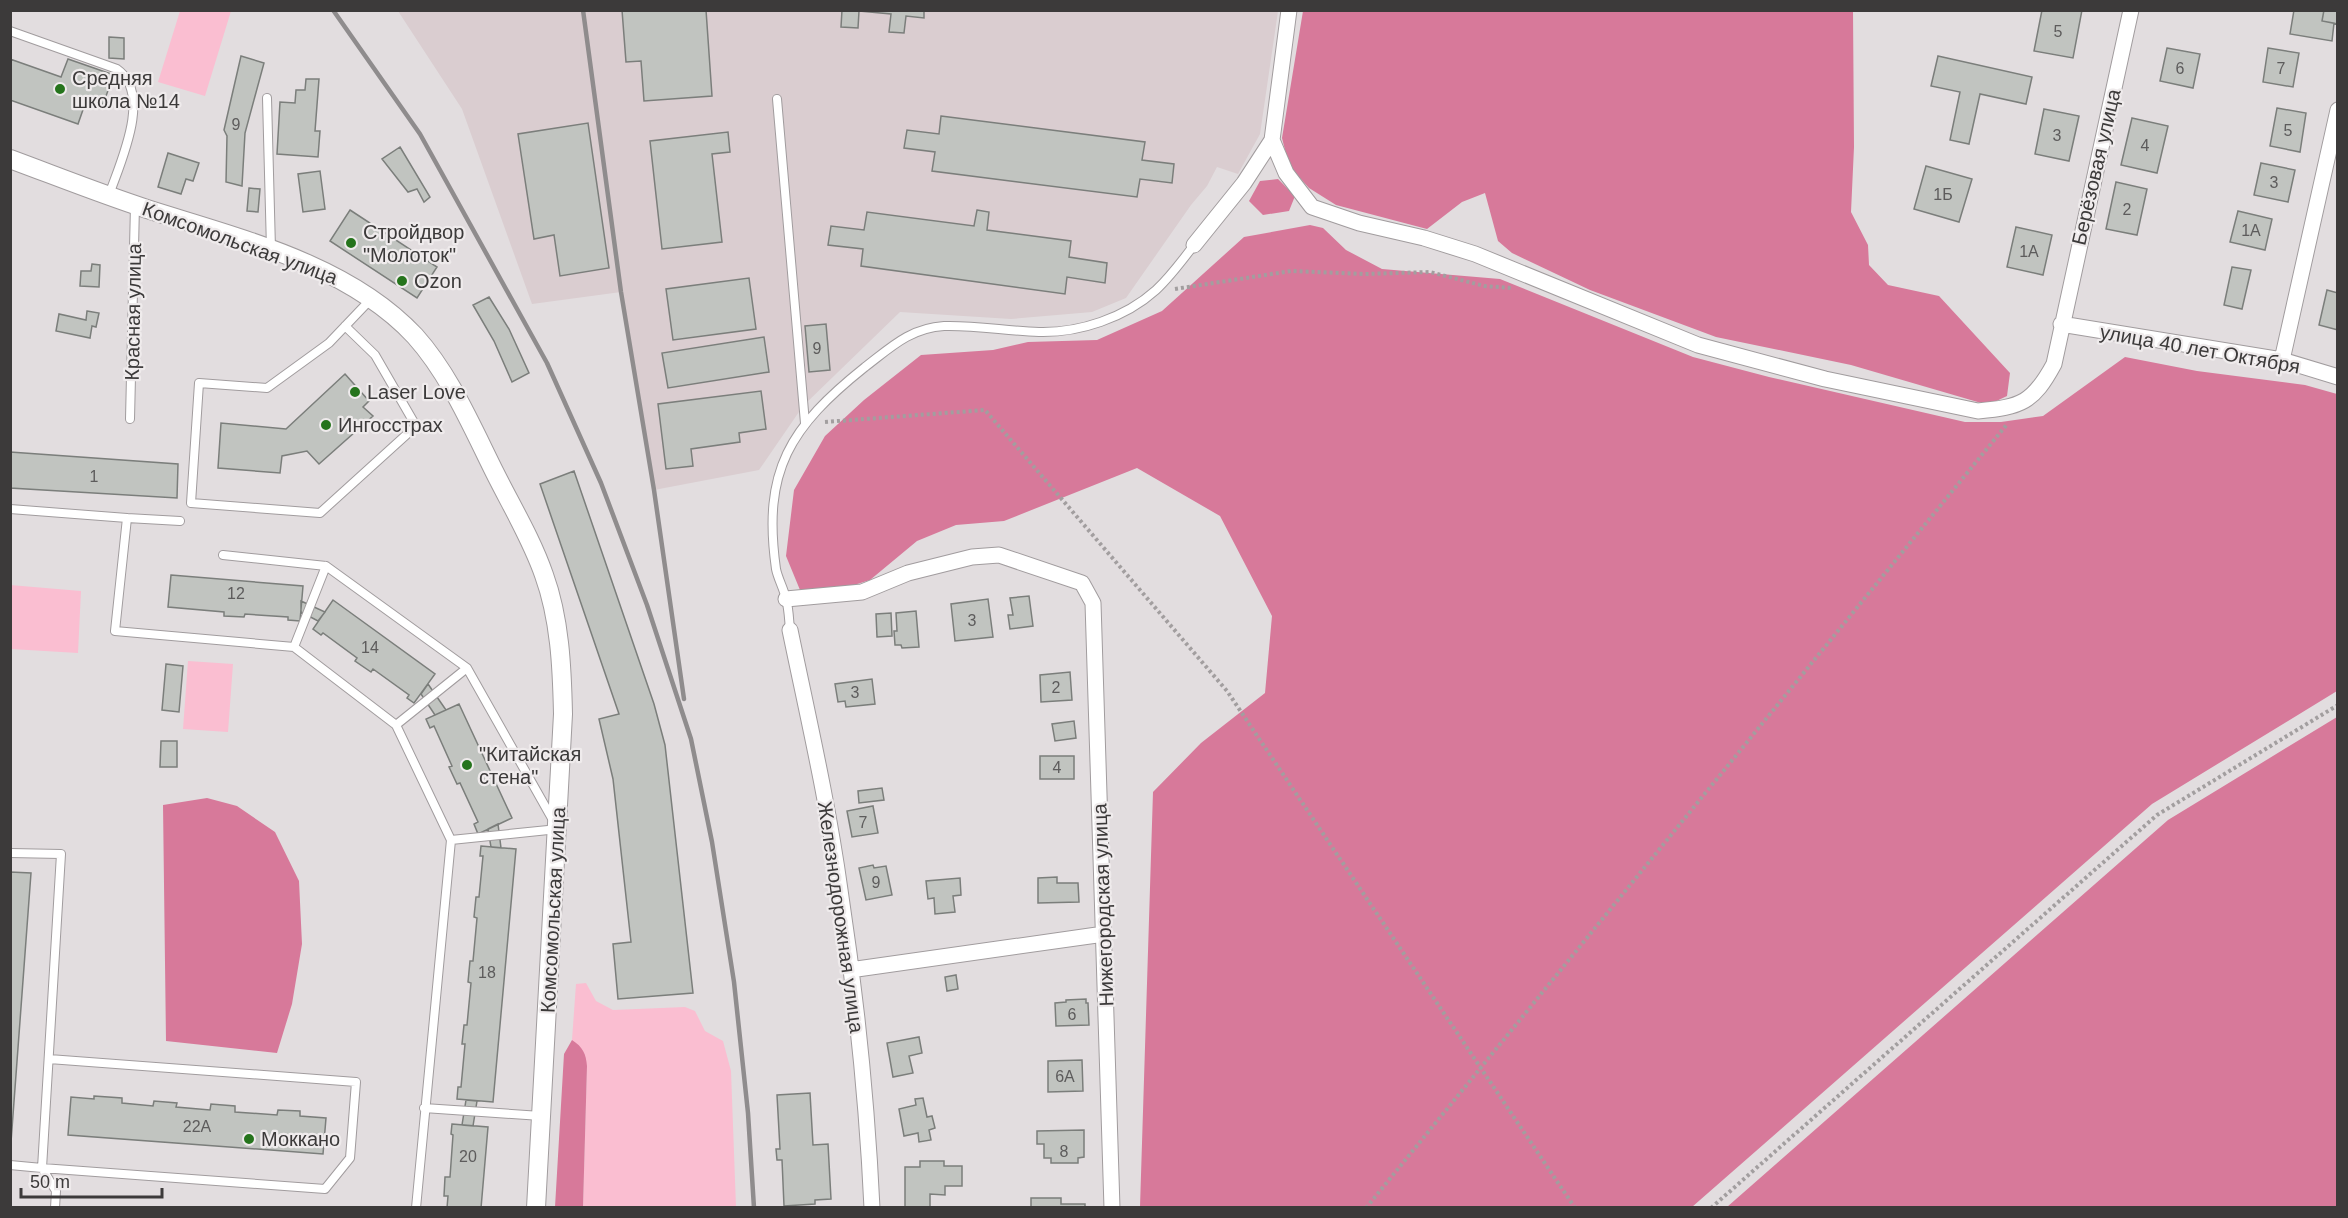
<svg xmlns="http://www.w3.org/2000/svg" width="2348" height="1218" font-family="Helvetica,sans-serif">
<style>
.built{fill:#dacdd0}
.green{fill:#fabed1}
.forest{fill:#d7799a}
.building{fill:#c1c4c0;stroke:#7b7e7b;stroke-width:1.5}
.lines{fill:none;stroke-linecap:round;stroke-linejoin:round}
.service-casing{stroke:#a19c9e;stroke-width:10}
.minor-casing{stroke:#a19c9e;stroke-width:17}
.tertiary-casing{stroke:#a19c9e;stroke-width:20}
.path{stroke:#a29e9f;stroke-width:4;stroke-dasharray:3 3;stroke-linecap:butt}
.service{stroke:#fff;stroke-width:8}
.minor{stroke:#fff;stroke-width:15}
.tertiary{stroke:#fff;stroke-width:18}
.rail{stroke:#8f8c8d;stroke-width:4.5}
.poi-dot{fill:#25741c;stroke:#efebec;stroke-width:2}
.labels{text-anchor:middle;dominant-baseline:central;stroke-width:4.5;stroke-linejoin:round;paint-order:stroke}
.number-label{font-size:16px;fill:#5d5c5c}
.poi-label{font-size:20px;fill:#3c3a3a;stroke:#efebec;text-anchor:start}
.street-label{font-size:20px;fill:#3c3a3a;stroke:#efebec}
</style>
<rect width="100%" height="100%" fill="#e2dddf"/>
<path class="built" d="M398,11H1278L1260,134L1238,174L1217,167L1207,186L1191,205L1126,298L1092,312L1011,319L900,312L803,406L759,470L654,490L621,292L532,304L462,109Z"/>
<path class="green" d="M228,11H231L205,96L158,82L180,11Z
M10,585L81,591L78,653L11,649Z
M188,661L233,664L228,732L183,729Z
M586,983L596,1001L613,1010L685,1007L695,1011L705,1031L723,1041L731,1071L736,1207H583L587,1066L572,1040L576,984Z"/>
<path class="forest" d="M1303,11H1853L1854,147L1851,212L1868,245L1869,265L1888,285L1939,296L2010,373L2007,396L1988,405L1851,365L1716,337L1590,290L1512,253L1498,241L1485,193L1462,202L1427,229L1336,205L1309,188L1289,166L1282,138Z
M1278,179L1295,196L1289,211L1263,215L1249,201L1260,181Z
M1310,225L1323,228L1346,250L1382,269L1500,279L1693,357L1769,377L1965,422H2001L2043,416L2125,357L2197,371L2305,385L2337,394V691L2152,804L1692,1207H1140L1153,792L1201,743L1265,693L1272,616L1220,516L1137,468L1004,521L956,525L917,541L870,580L838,590H800L786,556L794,490L825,436L864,400L921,355L993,350L1028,342L1097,340L1162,311L1244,237Z
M2337,717V1207H1727L2168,820Z
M207,798L237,806L275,832L299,881L302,944L292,1004L277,1053L166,1041L163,805Z
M572,1040C583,1047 586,1054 587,1066L583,1207H555L564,1054Z"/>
<path class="building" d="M622,10H706L712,96L644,101L641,61L626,62Z
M842,10H924V18L906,16L904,33L889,32L891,14L859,11L858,28L841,27Z
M2042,10H2082L2073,58L2034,51Z
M2294,10H2324L2322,21L2334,23L2332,41L2290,34Z
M2324,10H2338V24L2322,21Z
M109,37L124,38V59L109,58Z
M2167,48L2200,54L2193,88L2160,81Z
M2268,48L2299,53L2293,87L2263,82Z
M241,56L264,63L245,133L242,186L226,182L227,136L224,130Z
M1938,56L2032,77L2026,104L1980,94L1969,144L1950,140L1960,92L1931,86Z
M10,59L61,77L68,59L114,75L101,109L85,104L78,124L10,100Z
M306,79H319L315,131H320L318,157L277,154L280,102L295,103L296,90H305Z
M2277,108L2306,113L2300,152L2270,146Z
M2044,109L2079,116L2069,161L2035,154Z
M941,116L1145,142L1142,160L1174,164L1172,183L1140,179L1137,197L932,171L935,152L904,148L907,130L939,134Z
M2132,118L2168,126L2157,173L2121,165Z
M588,123L609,268L560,276L554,235L534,239L518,134Z
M728,132L730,152L712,154L722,242L662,249L650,141Z
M400,147L430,197L424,202L417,189L408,192L382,159Z
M168,153L199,163L193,181L186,179L181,194L158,187Z
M2261,163L2295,170L2288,202L2254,195Z
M1926,166L1972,179L1959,222L1914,209Z
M320,171L325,209L303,212L298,174Z
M2116,182L2147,189L2137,235L2106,229Z
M249,188L260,189L258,212L247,211Z
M350,210L437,267L417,298L330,241Z
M977,210L989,212L987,230L1071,241L1069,257L1107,263L1105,283L1067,277L1065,294L861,266L863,249L828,245L831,226L864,230L867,212L974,226Z
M2238,211L2272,219L2265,250L2230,242Z
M2016,227L2052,235L2043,275L2007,267Z
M92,264L100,265L99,287L80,286L81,271H91Z
M2232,267L2251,270L2242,309L2224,305Z
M749,278L756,329L673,340L666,289Z
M2327,290L2338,293V330L2319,325Z
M489,297L509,329L529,373L512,382L494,341L473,305Z
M87,311L99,313L96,327L92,326L90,338L56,331L59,314L86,320Z
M826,324L830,370L809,372L805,326Z
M764,337L769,372L668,388L662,353Z
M345,374L369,401L363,407L373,416L319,464L307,451L282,456L280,473L218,468L221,423L286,429Z
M761,391L766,429L739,433L740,442L691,449L693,466L666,469L658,404Z
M10,452L178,464L177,498L10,488Z
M574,471L654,704L665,745L693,993L618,999L613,944L631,942L613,779L599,719L619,714L540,484Z
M171,575L303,586L300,621L288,620V617L245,614L244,617L224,616V612L168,607Z
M1029,596L1033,626L1010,629L1008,615H1013L1010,598Z
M988,599L993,637L955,641L951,604Z
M333,600L435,674L414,703L407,698L409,695L373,669L371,672L355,661L357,658L323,633L321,635L313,629Z
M301,601L325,612L318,621L301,612Z
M916,611L919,647L902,648L901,645H895L894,631H897L896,613Z
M891,613L892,636L877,637L876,614Z
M166,664L183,666L179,712L162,710Z
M1070,672L1072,700L1041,702L1040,675Z
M872,679L875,704L846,707L845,701L838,702L835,684Z
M428,684L446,710L435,715L421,694Z
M459,704L512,818L478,834L474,824L478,822L460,783L457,784L449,767L452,766L434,726L430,728L426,719Z
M1074,721L1076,738L1055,741L1052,724Z
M161,741H177V767H160Z
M1040,756H1074V779H1040Z
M882,788L884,800L859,803L858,791Z
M873,806L878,833L852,837L847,811Z
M498,824L501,848L491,847L488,829Z
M481,846L516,849L493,1102L457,1099L458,1087H461L465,1044H462L464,1025H467L471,983L468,982L470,961H473L477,918L474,917L476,897H479L483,856H480Z
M873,865L874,868L886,866L892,895L866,900L859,868Z
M10,872L31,873L11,1142H10Z
M1057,877V883H1078L1079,902L1038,903V878Z
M960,878L961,895L953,896L955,912L935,914L934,898L928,899L926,881Z
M956,975L958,989L947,991L945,977Z
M1086,999V1003H1088L1089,1025L1056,1026L1055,1003L1066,1002V1000Z
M919,1037L922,1053L909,1056L913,1073L893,1077L887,1043Z
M1082,1060L1083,1091L1048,1092V1061Z
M810,1093L813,1145L828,1144L831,1199L815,1200V1204L784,1206L782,1160H777L776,1149H780L777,1095Z
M94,1096L122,1098V1103L153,1106L154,1101L177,1103L176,1107L210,1110L211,1104L235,1106V1112L277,1115L278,1110L300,1111V1116L326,1118L323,1154L68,1135L71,1097L94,1099Z
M923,1098L927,1117L932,1116L935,1128L929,1130L931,1140L919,1142L918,1133L904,1136L899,1109L916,1105L915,1099Z
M466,1100L477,1101L473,1126L462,1125Z
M452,1124L488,1127L481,1208H447L448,1196H444L445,1177H450L453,1135L451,1134Z
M1084,1130V1157L1078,1158V1163H1051V1158H1044V1144H1037V1131Z
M920,1161H944V1166H962V1186H945V1195L930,1194V1208H905V1167H920Z
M1031,1198H1061V1204H1085V1208H1031Z"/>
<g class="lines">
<g class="service-casing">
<path id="service" d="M10,31L117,69C153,94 120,163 109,195
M267,98L271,249
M777,99L805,423
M345,326L375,355L416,426L320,513L191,503L199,383L267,388L329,343L371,299
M130,419L135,205
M10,509L127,518L115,631L294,647L396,725L451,840L416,1208
M127,518L180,521
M223,555L326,566L467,668L558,829L451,840
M790,630C789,620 789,609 786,599C784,589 778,579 776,569C762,470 790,427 865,367C890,348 910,328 944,326C975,325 1007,331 1039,332C1079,333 1125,318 1156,290C1170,277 1182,261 1194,245
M294,647L326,566
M396,725L467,668
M10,853L61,854L42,1168L10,1165
M424,1108L541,1116
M42,1168L325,1189L350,1158L356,1082L49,1059
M42,1168L56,1191L55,1208"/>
</g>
<g class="minor-casing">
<path id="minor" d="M1272,140L1286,173L1312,207L1359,223L1424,238L1475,254L1698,345L1825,379L1978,411C2021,407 2033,403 2054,364L2131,10
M1194,245L1244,183L1272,140L1289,10
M2061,324L2282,360L2338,377
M2282,360L2338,110
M786,599L862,592L908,573L972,557L999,555L1082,583L1093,603L1112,1208
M790,630C808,717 828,803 840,890C856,995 867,1101 872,1208
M850,970L1104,934"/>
</g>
<g class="tertiary-casing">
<path id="tertiary" d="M10,159C56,176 101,194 147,209C238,238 348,264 415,336C450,375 472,427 495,473C512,507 532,540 544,575C560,619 562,668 563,714L536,1208"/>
</g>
<path class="path" d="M1175,289L1291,271L1365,274L1430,272L1484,286L1512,288
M825,422L985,410L1227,691L1575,1208
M1366,1208L2008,423
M1711,1208L2157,815L2338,705"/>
<use href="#service" class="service"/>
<use href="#minor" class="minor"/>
<use href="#tertiary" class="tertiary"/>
<path class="rail" d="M333,10L420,134L547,363L601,483L647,605L691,739L712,842L734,982L748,1113L754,1208
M583,10L621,292L654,490L684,699"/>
</g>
<g class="poi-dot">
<circle cx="60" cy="89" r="6"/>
<circle cx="351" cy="243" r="6"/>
<circle cx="402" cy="281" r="6"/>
<circle cx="355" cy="392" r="6"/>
<circle cx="326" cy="425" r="6"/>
<circle cx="467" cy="765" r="6"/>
<circle cx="249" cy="1139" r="6"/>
</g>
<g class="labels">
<g class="number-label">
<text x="2058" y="31">5</text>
<text x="2180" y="68">6</text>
<text x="2281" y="68">7</text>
<text x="236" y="124">9</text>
<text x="2288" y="130">5</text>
<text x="2057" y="135">3</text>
<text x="2145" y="145">4</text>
<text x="2274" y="182">3</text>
<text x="1943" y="194">1Б</text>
<text x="2127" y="209">2</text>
<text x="2251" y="230">1А</text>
<text x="2029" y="251">1А</text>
<text x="817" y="348">9</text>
<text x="94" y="476">1</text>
<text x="236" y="593">12</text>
<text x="972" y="620">3</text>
<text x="370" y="647">14</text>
<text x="1056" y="687">2</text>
<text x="855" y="692">3</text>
<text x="1057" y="767">4</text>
<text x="863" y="822">7</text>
<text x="876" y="882">9</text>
<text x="487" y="972">18</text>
<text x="1072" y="1014">6</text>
<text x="1065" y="1076">6А</text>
<text x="197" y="1126">22А</text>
<text x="1064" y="1151">8</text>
<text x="468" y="1156">20</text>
</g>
<g class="poi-label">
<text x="72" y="78">Средняя<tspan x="72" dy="23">школа №14</tspan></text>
<text x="363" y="232">Стройдвор<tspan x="363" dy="23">"Молоток"</tspan></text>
<text x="414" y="281">Ozon</text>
<text x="367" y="392">Laser Love</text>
<text x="338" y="425">Ингосстрах</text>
<text x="479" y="754">"Китайская<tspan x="479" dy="23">стена"</tspan></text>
<text x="261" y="1139">Моккано</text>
</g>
<g class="street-label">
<text transform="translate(2096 167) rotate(-77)">Берёзовая улица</text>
<text transform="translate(240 243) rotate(20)">Комсомольская улица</text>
<text transform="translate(133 312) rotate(-89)">Красная улица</text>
<text transform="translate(2200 349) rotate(10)">улица 40 лет Октября</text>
<text transform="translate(1103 905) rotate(-92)">Нижегородская улица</text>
<text transform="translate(553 910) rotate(-87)">Комсомольская улица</text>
<text transform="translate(841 917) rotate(82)">Железнодорожная улица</text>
</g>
</g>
<rect width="2348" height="1218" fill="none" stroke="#3c3a3a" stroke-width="24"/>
<path d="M21 1188v9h141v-9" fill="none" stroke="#3c3a3a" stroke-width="3"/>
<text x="30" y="1188" font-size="18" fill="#3c3a3a" stroke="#efebec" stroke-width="4.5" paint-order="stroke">50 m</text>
</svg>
